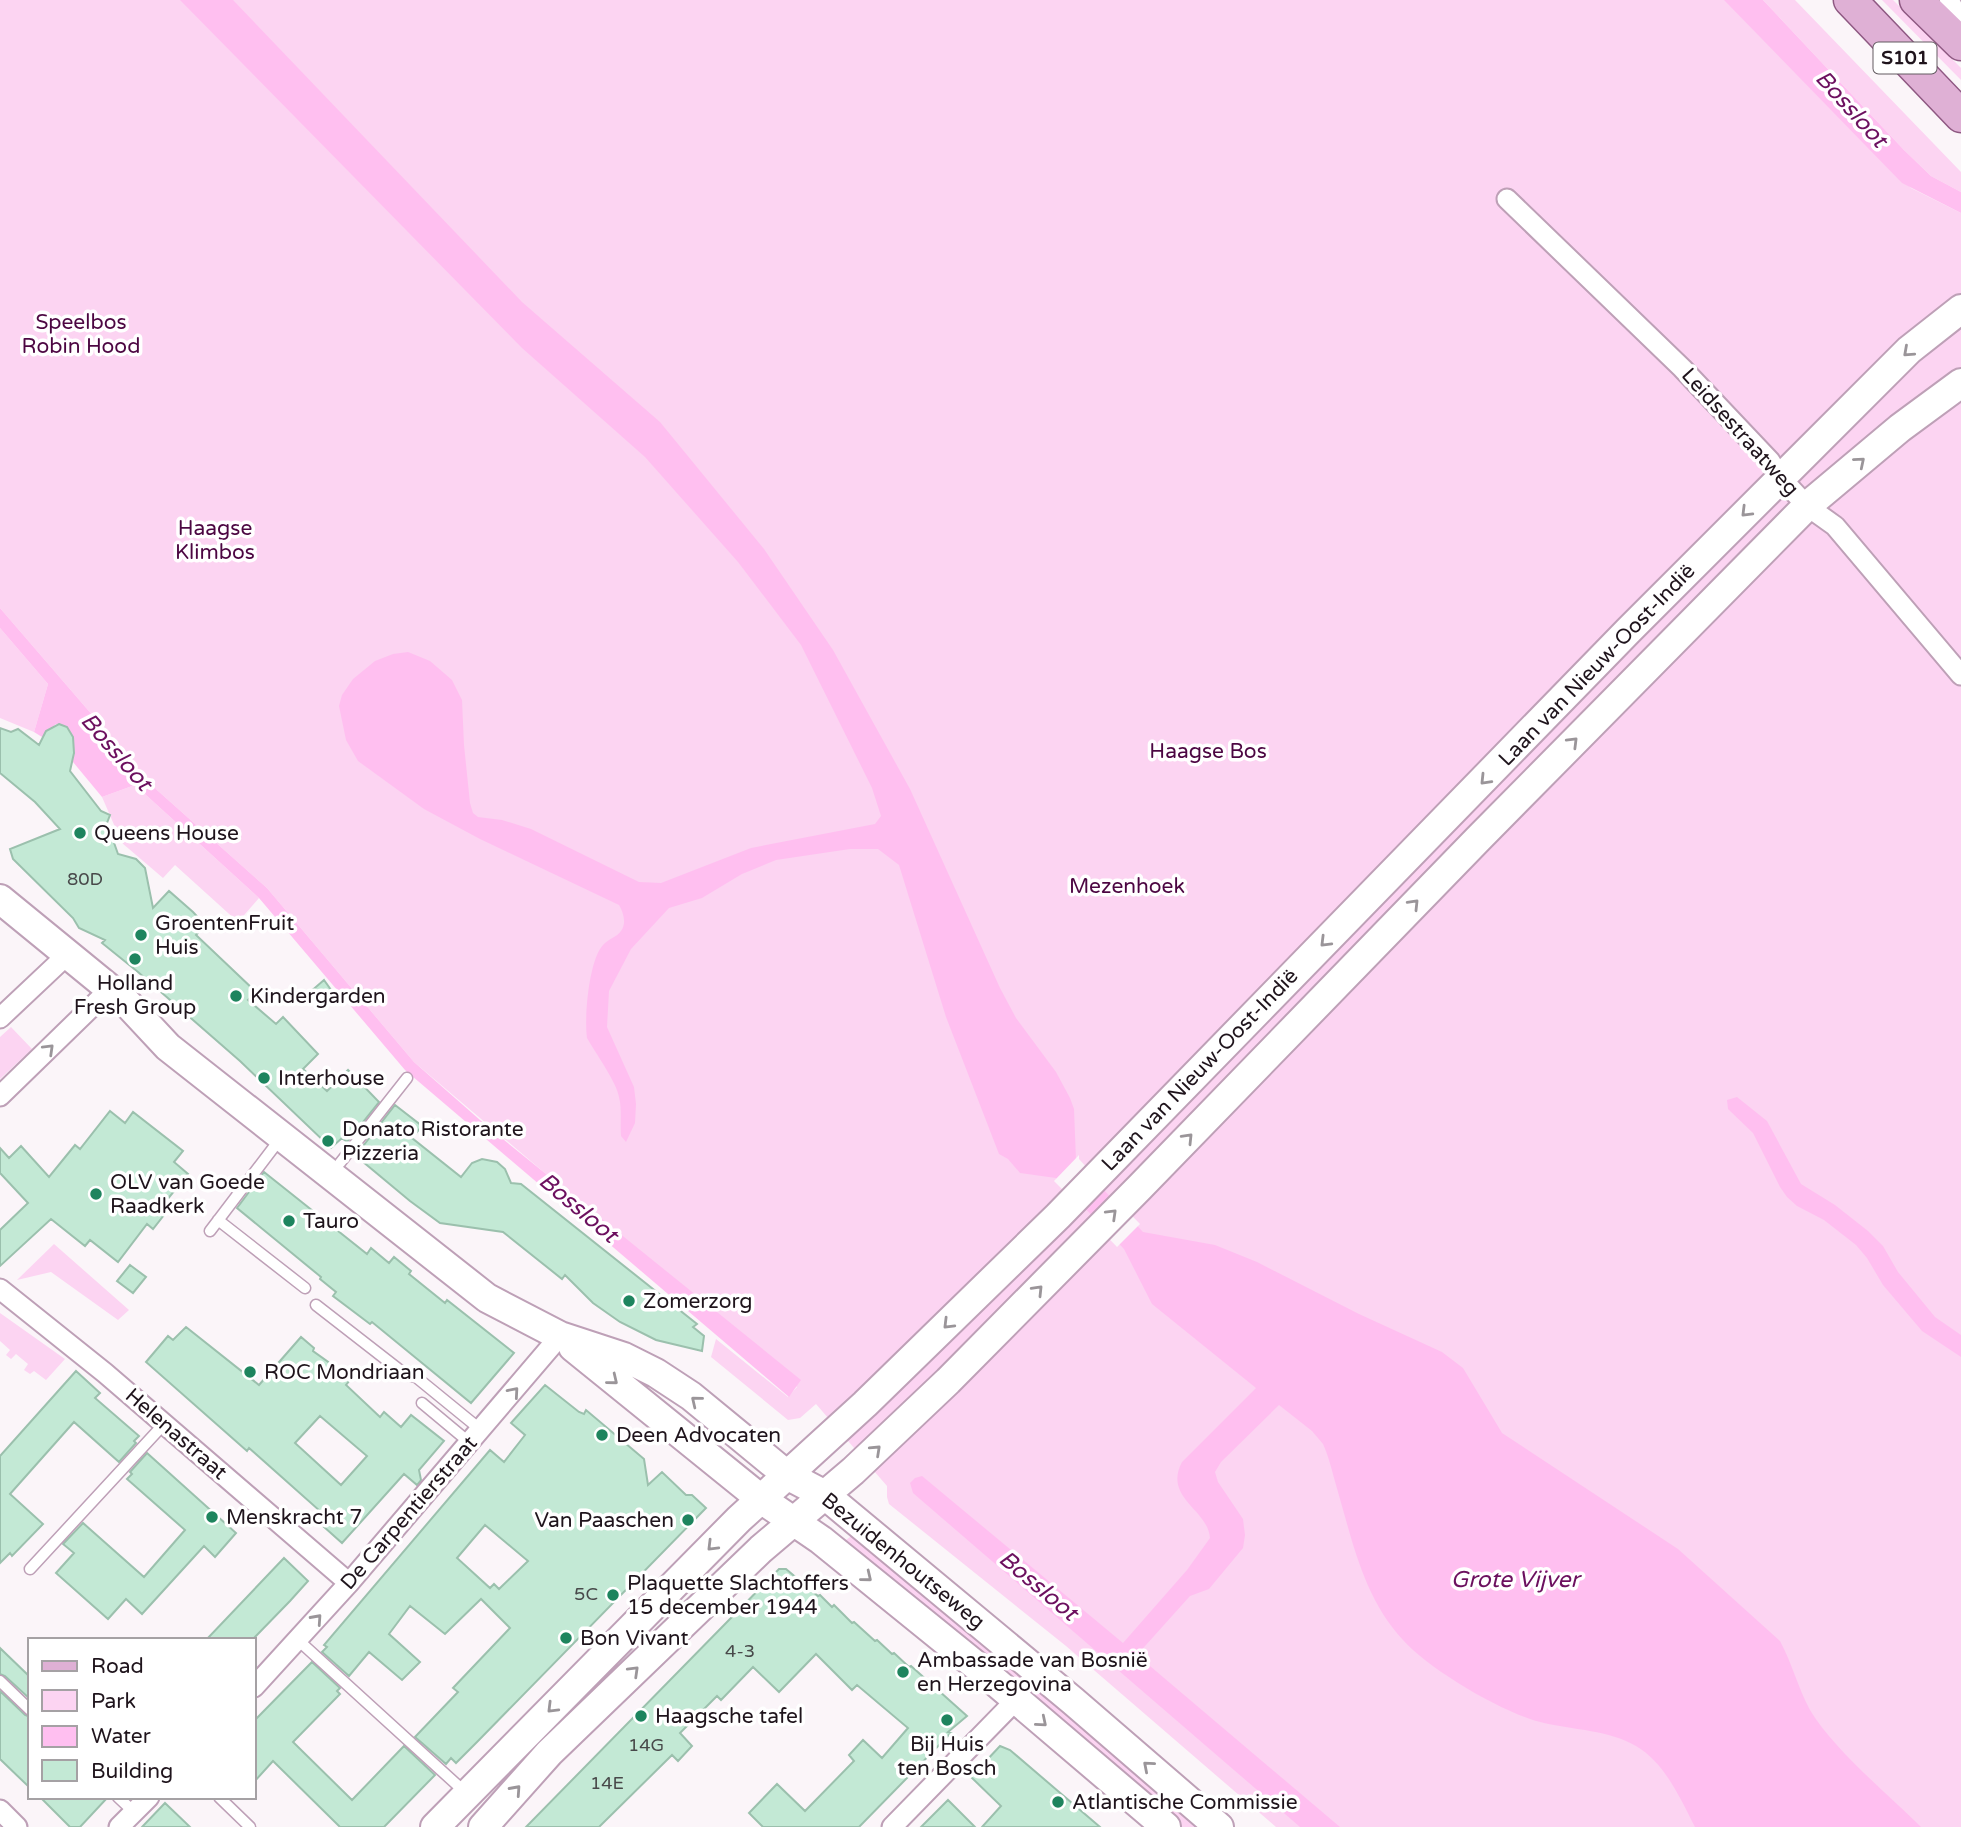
<svg xmlns="http://www.w3.org/2000/svg" width="1961" height="1827" font-family="'Varela Round',sans-serif">
<style>
.green{fill:#fcd4f2}
.water{fill:#ffbff0}
.pier{fill:#fbf5f9}
.building{fill:#c3e9d5;stroke:#9bc0ad;stroke-width:2;fill-rule:evenodd}
.lines{fill:none;stroke-linecap:round;stroke-linejoin:round}
.lane-casing{stroke:#bea0b7;stroke-width:13}
.street-casing{stroke:#bea0b7;stroke-width:23}
.secondary-casing{stroke:#bea0b7;stroke-width:32}
.primary-casing{stroke:#8e5882;stroke-width:35}
.lane{stroke:#fff;stroke-width:10}
.street{stroke:#fff;stroke-width:19}
.secondary{stroke:#fff;stroke-width:28}
.primary{stroke:#dfb0d5;stroke-width:32}
.oneway{stroke:#9a9599}
.poi-dot{fill:#1e845e;stroke:#fff;stroke-width:2.5}
.labels{text-anchor:middle;dominant-baseline:central;stroke-width:7;stroke-linejoin:round;paint-order:stroke}
.number-label{font-size:18px;fill:#48494a}
.shield{fill:#fff;stroke:#625a60;stroke-width:2}
.shield-label{font-size:19px;font-weight:bold;fill:#1f141c}
.park-label{font-size:21px;fill:#4c0642;stroke:#fff}
.street-label{font-size:21px;fill:#1f141c;stroke:#fff}
.poi-label{font-size:21px;fill:#1f141c;stroke:#fff;text-anchor:start}
.water-label{font-size:23px;font-style:italic;fill:#6c105f;stroke:#fff}
</style>
<rect width="100%" height="100%" fill="#fbf5f9"/>
<path class="green" d="M0,0H1731L1911,188L1961,213V1827H1276L1066,1646L889,1504L887,1497V1486L816,1404L800,1418L788,1420L711,1357L716,1339L788,1397L797,1387L414,1062L267,888L157,790L0,608Z
M1763,0H1795L1961,172V192L1931,176L1904,150Z
M1882,0H1893L1961,68V80Z
M0,628L48,684L34,732L0,718Z
M135,785L259,898L238,922L175,865L163,878L122,843L102,797Z
M11,1027L32,1049L0,1079V1037Z
M54,1244L129,1310L118,1320L51,1272L17,1280Z
M0,1313L65,1359L46,1380L34,1371L30,1374L24,1370L28,1364L16,1354L11,1359L6,1355L10,1350L0,1341Z
M854,1534L1203,1827H1182L1074,1733L842,1543Z"/>
<path class="water" d="M180,0H233L522,302L660,422L764,549L833,650L910,789L1000,988L1016,1018L1056,1072L1070,1098L1074,1109L1076,1160L1143,1232L1215,1245L1257,1262L1359,1314L1442,1352L1463,1368L1502,1433L1678,1549L1780,1641C1792,1663 1798,1688 1810,1710C1834,1750 1887,1793 1921,1827H1695C1680,1798 1665,1763 1636,1746C1609,1730 1574,1730 1544,1723C1504,1714 1430,1670 1403,1640C1363,1597 1352,1539 1336,1485C1332,1471 1329,1457 1323,1444L1312,1431L1279,1405L1221,1462L1215,1472L1218,1482L1243,1519L1245,1535L1243,1548L1209,1589L1190,1596L1137,1655L1340,1827H1300L913,1493L910,1483L915,1478L922,1476L1123,1643L1187,1570L1210,1538C1208,1509 1163,1498 1182,1462L1256,1388L1152,1304L1124,1249L1056,1178L1020,1173L1008,1159L999,1154L946,1017L899,865L878,849H850L776,860L742,874L702,898L669,908L631,949L609,991L607,1027L634,1087L636,1104L635,1123L626,1142L621,1136C620,1123 622,1109 619,1097C617,1083 595,1052 587,1038C584,1017 589,960 603,945C608,939 617,937 621,931C627,923 623,912 619,905L480,839L424,809L358,761L346,740L339,706L342,695L353,679L375,661L393,654L408,652L430,661L452,680L462,700L464,745L470,803L473,813L478,817L502,820L531,829L639,882L661,883L751,848L875,824L881,816L872,788L801,645L738,562L645,457L522,348Z
M1724,0H1763L1904,150L1931,176L1961,192V213L1902,183Z
M0,608L157,790L267,888L414,1062L488,1127L801,1380L789,1397L405,1070L259,898L135,785L102,797L73,762L74,742L67,727L56,724L42,737L34,732L48,684L0,628Z
M1737,1097L1767,1121L1801,1184L1835,1205L1868,1231L1883,1246L1898,1272L1935,1317L1961,1335V1357L1922,1331L1883,1285L1867,1258L1856,1245L1824,1220L1797,1206L1787,1197L1780,1187L1753,1133L1728,1109L1727,1100Z"/>
<path class="pier" d="M1079,1155V1159L1104,1186L1071,1198L1054,1181Z
M1113,1196L1140,1224L1117,1247L1090,1219Z"/>
<path class="building" d="M59,724L67,727L73,737L74,753L70,771L101,811L110,815L107,823L118,854L136,859L145,868L153,908L169,891L193,912L205,925L196,935L256,992L248,1000L276,1024L283,1017L318,1054L303,1069L327,1091L348,1070L379,1102L347,1142L342,1138L331,1148L240,1061L138,972L102,943L105,940L79,928L73,918L13,859L10,849L60,829L35,802L0,773V728L11,732L18,729L39,745L46,731Z
M324,980L336,997L325,1008L309,993Z
M395,1105L422,1126L412,1138L461,1177L472,1163L482,1159L497,1162L505,1169L511,1183L521,1184L697,1324L693,1327L704,1336L702,1351L656,1340L620,1322L593,1303L565,1275L562,1279L503,1232L440,1223L410,1201L362,1161L366,1155L360,1150Z
M110,1111L125,1123L133,1112L183,1151L174,1162L188,1174L158,1211L164,1215L153,1229L147,1224L118,1262L90,1240L85,1246L51,1219L0,1266V1230L28,1203L0,1173V1148L9,1158L21,1146L49,1177L75,1145L80,1149Z
M264,1172L367,1254L371,1248L389,1263L394,1257L411,1271L409,1274L445,1303L447,1300L514,1353L471,1403L372,1322L370,1324L333,1296L336,1292L320,1279L321,1277L237,1208Z
M130,1265L146,1277L133,1293L117,1281Z
M186,1327L259,1385L301,1337L314,1348L313,1351L338,1369L337,1373L350,1380L346,1385L380,1417L384,1412L401,1427L411,1415L444,1441L419,1470L421,1480L417,1485L404,1474L342,1543L314,1518L320,1511L249,1448L247,1451L146,1362L168,1336L173,1340ZM320,1416L367,1456L341,1485L295,1443Z
M76,1371L100,1393L95,1398L139,1436L134,1441L136,1443L119,1462L74,1422L10,1494L43,1524L12,1556L10,1553L0,1563V1456Z
M545,1385L579,1412L584,1414L586,1410L644,1459L648,1485L662,1472L686,1495H692L706,1508L477,1742L456,1763L451,1758L446,1764L415,1737L458,1692L453,1688L510,1628L481,1599L445,1634L410,1606L389,1634L420,1662L402,1680L369,1652L349,1676L322,1652L327,1647L324,1645L490,1450L504,1462L525,1435L511,1423ZM485,1525L528,1561L499,1589L494,1584L490,1588L457,1558Z
M147,1453L236,1533L215,1557L204,1546L142,1614L126,1599L108,1619L56,1573L74,1553L63,1544L83,1523L144,1577L185,1530L127,1479L132,1474L130,1472Z
M284,1558L308,1581L290,1601L252,1640H206Z
M779,1569H786L818,1596L820,1595L832,1607L834,1605L852,1623L854,1622L875,1641L877,1640L892,1654L894,1653L909,1667L911,1666L967,1716L948,1732L951,1733L859,1827H763L749,1813L777,1784L805,1811L854,1761L849,1755L863,1740L882,1758L908,1728L857,1685L852,1690L816,1654L779,1692L753,1667L721,1700L717,1696L680,1733L692,1746L678,1761L672,1755L599,1827H526Z
M0,1648L30,1677V1699L5,1676L0,1674Z
M312,1662L340,1688L337,1691L340,1694L293,1742L352,1800L404,1746L435,1775L384,1827H340L273,1761L254,1782V1721Z
M0,1691L25,1715L30,1717V1788L0,1759Z
M1000,1746L1010,1750L1100,1827H982L1001,1806L971,1777Z
M40,1797H108L80,1827H70Z
M948,1800L975,1827H921Z
M165,1803L190,1827H142Z"/>
<g class="lines">
<g class="lane-casing">
<path id="lane" d="M340,1163L407,1078
M218,1220L305,1288
M210,1231L280,1139
M316,1305L406,1375L416,1377L481,1430
M422,1403L470,1443
M30,1569L164,1424
M298,1640L466,1793
M0,1681L30,1710
M118,1797L134,1812
M219,1797L250,1827"/>
</g>
<g class="street-casing">
<path id="street" d="M1949,0L1961,23
M1507,199L1682,368L1770,461L1780,477L1807,506L1835,526L1961,675
M0,1018L68,954
M0,1096L110,989
M0,1289L105,1373L349,1583
M254,1687L349,1583L560,1336
M0,1810L17,1827
M119,1827L149,1797
M892,1827L1016,1700"/>
</g>
<g class="secondary-casing">
<path id="secondary" d="M0,899L126,1002L168,1047L487,1298L560,1336L624,1357L656,1373L691,1396L787,1475L825,1495L1073,1701L1219,1827
M573,1347L761,1499L821,1540L984,1672L1166,1827
M435,1827L739,1519L865,1404L1058,1216L1628,631L1909,350L1961,309
M483,1827L549,1753L761,1549L853,1471L948,1381L1140,1187L1478,839L1807,506L1900,428L1961,383"/>
</g>
<g class="primary-casing">
<path id="primary" d="M1850,0L1961,116
M1916,0L1961,44"/>
</g>
<use href="#lane" class="lane"/>
<use href="#street" class="street"/>
<use href="#secondary" class="secondary"/>
<use href="#primary" class="primary"/>
</g>
<defs><path id="oneway-chevron" d="M-2-3.5L2.5 0L-2 3.5" fill="none" stroke-width="1.6" stroke-linecap="round" stroke-linejoin="round" transform="scale(1.75)"/></defs>
<g class="oneway">
<use href="#oneway-chevron" transform="translate(1908 352) rotate(138)"/>
<use href="#oneway-chevron" transform="translate(1860 462) rotate(-40)"/>
<use href="#oneway-chevron" transform="translate(1746 512) rotate(135)"/>
<use href="#oneway-chevron" transform="translate(1573 742) rotate(-45)"/>
<use href="#oneway-chevron" transform="translate(1485 780) rotate(134)"/>
<use href="#oneway-chevron" transform="translate(1414 904) rotate(-46)"/>
<use href="#oneway-chevron" transform="translate(1325 942) rotate(135)"/>
<use href="#oneway-chevron" transform="translate(49 1049) rotate(-44)"/>
<use href="#oneway-chevron" transform="translate(1188 1138) rotate(-46)"/>
<use href="#oneway-chevron" transform="translate(1112 1214) rotate(-44)"/>
<use href="#oneway-chevron" transform="translate(1038 1290) rotate(-46)"/>
<use href="#oneway-chevron" transform="translate(948 1324) rotate(135)"/>
<use href="#oneway-chevron" transform="translate(613 1380) rotate(39)"/>
<use href="#oneway-chevron" transform="translate(514 1392) rotate(-49)"/>
<use href="#oneway-chevron" transform="translate(696 1401) rotate(-141)"/>
<use href="#oneway-chevron" transform="translate(876 1450) rotate(-43)"/>
<use href="#oneway-chevron" transform="translate(712 1546) rotate(135)"/>
<use href="#oneway-chevron" transform="translate(867 1577) rotate(39)"/>
<use href="#oneway-chevron" transform="translate(317 1619) rotate(-48)"/>
<use href="#oneway-chevron" transform="translate(634 1671) rotate(-44)"/>
<use href="#oneway-chevron" transform="translate(552 1708) rotate(135)"/>
<use href="#oneway-chevron" transform="translate(1042 1722) rotate(40)"/>
<use href="#oneway-chevron" transform="translate(1148 1766) rotate(-139)"/>
<use href="#oneway-chevron" transform="translate(516 1790) rotate(-48)"/>
</g>
<g class="poi-dot">
<circle cx="80" cy="833" r="7"/>
<circle cx="141" cy="935" r="7"/>
<circle cx="135" cy="959" r="7"/>
<circle cx="236" cy="996" r="7"/>
<circle cx="264" cy="1078" r="7"/>
<circle cx="328" cy="1141" r="7"/>
<circle cx="96" cy="1194" r="7"/>
<circle cx="289" cy="1221" r="7"/>
<circle cx="629" cy="1301" r="7"/>
<circle cx="250" cy="1372" r="7"/>
<circle cx="602" cy="1435" r="7"/>
<circle cx="212" cy="1517" r="7"/>
<circle cx="688" cy="1520" r="7"/>
<circle cx="613" cy="1595" r="7"/>
<circle cx="566" cy="1638" r="7"/>
<circle cx="903" cy="1672" r="7"/>
<circle cx="641" cy="1716" r="7"/>
<circle cx="947" cy="1720" r="7"/>
<circle cx="1058" cy="1802" r="7"/>
</g>
<g class="labels">
<g class="number-label">
<text x="85" y="879">80D</text>
<text x="586" y="1594">5C</text>
<text x="740" y="1651">4-3</text>
<text x="646" y="1745">14G</text>
<text x="607" y="1783">14E</text>
</g>
<rect class="shield" x="1873.5" y="42.5" width="63" height="31" rx="5"/>
<g class="shield-label">
<text x="1905" y="58">S101</text>
</g>
<g class="park-label">
<text x="81" y="322">Speelbos<tspan x="81" dy="24">Robin Hood</tspan></text>
<text x="215" y="528">Haagse<tspan x="215" dy="24">Klimbos</tspan></text>
<text x="1208" y="751">Haagse Bos</text>
<text x="1127" y="886">Mezenhoek</text>
</g>
<g class="street-label">
<text transform="translate(1740 432) rotate(48)">Leidsestraatweg</text>
<text transform="translate(1597 665) rotate(-46)">Laan van Nieuw-Oost-Indië</text>
<text transform="translate(1200 1070) rotate(-46)">Laan van Nieuw-Oost-Indië</text>
<text transform="translate(176 1434) rotate(41)">Helenastraat</text>
<text transform="translate(409 1513) rotate(-49)">De Carpentierstraat</text>
<text transform="translate(903 1561) rotate(39)">Bezuidenhoutseweg</text>
</g>
<g class="poi-label">
<text x="94" y="833">Queens House</text>
<text x="155" y="923">GroentenFruit<tspan x="155" dy="24">Huis</tspan></text>
<text x="135" y="983" text-anchor="middle">Holland<tspan x="135" dy="24">Fresh Group</tspan></text>
<text x="250" y="996">Kindergarden</text>
<text x="278" y="1078">Interhouse</text>
<text x="342" y="1129">Donato Ristorante<tspan x="342" dy="24">Pizzeria</tspan></text>
<text x="110" y="1182">OLV van Goede<tspan x="110" dy="24">Raadkerk</tspan></text>
<text x="303" y="1221">Tauro</text>
<text x="643" y="1301">Zomerzorg</text>
<text x="264" y="1372">ROC Mondriaan</text>
<text x="616" y="1435">Deen Advocaten</text>
<text x="226" y="1517">Menskracht 7</text>
<text x="674" y="1520" text-anchor="end">Van Paaschen</text>
<text x="627" y="1583">Plaquette Slachtoffers<tspan x="627" dy="24">15 december 1944</tspan></text>
<text x="580" y="1638">Bon Vivant</text>
<text x="917" y="1660">Ambassade van Bosnië<tspan x="917" dy="24">en Herzegovina</tspan></text>
<text x="655" y="1716">Haagsche tafel</text>
<text x="947" y="1744" text-anchor="middle">Bij Huis<tspan x="947" dy="24">ten Bosch</tspan></text>
<text x="1072" y="1802">Atlantische Commissie</text>
</g>
<g class="water-label">
<text transform="translate(1851 109) rotate(48)">Bossloot</text>
<text transform="translate(116 752) rotate(49)">Bossloot</text>
<text transform="translate(578 1208) rotate(40)">Bossloot</text>
<text x="1515" y="1580">Grote Vijver</text>
<text transform="translate(1038 1586) rotate(40)">Bossloot</text>
</g>
</g>
<rect x="28" y="1638" width="228" height="161" fill="#ffffff" stroke="#a5a1a4" stroke-width="2"/>
<rect x="42" y="1661" width="35" height="10" fill="#dfb0d5" stroke="#a5a1a4" stroke-width="2"/>
<text x="91" y="1673" font-size="21" fill="#1f141c">Road</text>
<rect x="42" y="1690" width="35" height="21" fill="#fcd4f2" stroke="#a5a1a4" stroke-width="2"/>
<text x="91" y="1708" font-size="21" fill="#1f141c">Park</text>
<rect x="42" y="1726" width="35" height="21" fill="#ffbff0" stroke="#a5a1a4" stroke-width="2"/>
<text x="91" y="1743" font-size="21" fill="#1f141c">Water</text>
<rect x="42" y="1760" width="35" height="21" fill="#c3e9d5" stroke="#a5a1a4" stroke-width="2"/>
<text x="91" y="1778" font-size="21" fill="#1f141c">Building</text>
</svg>
